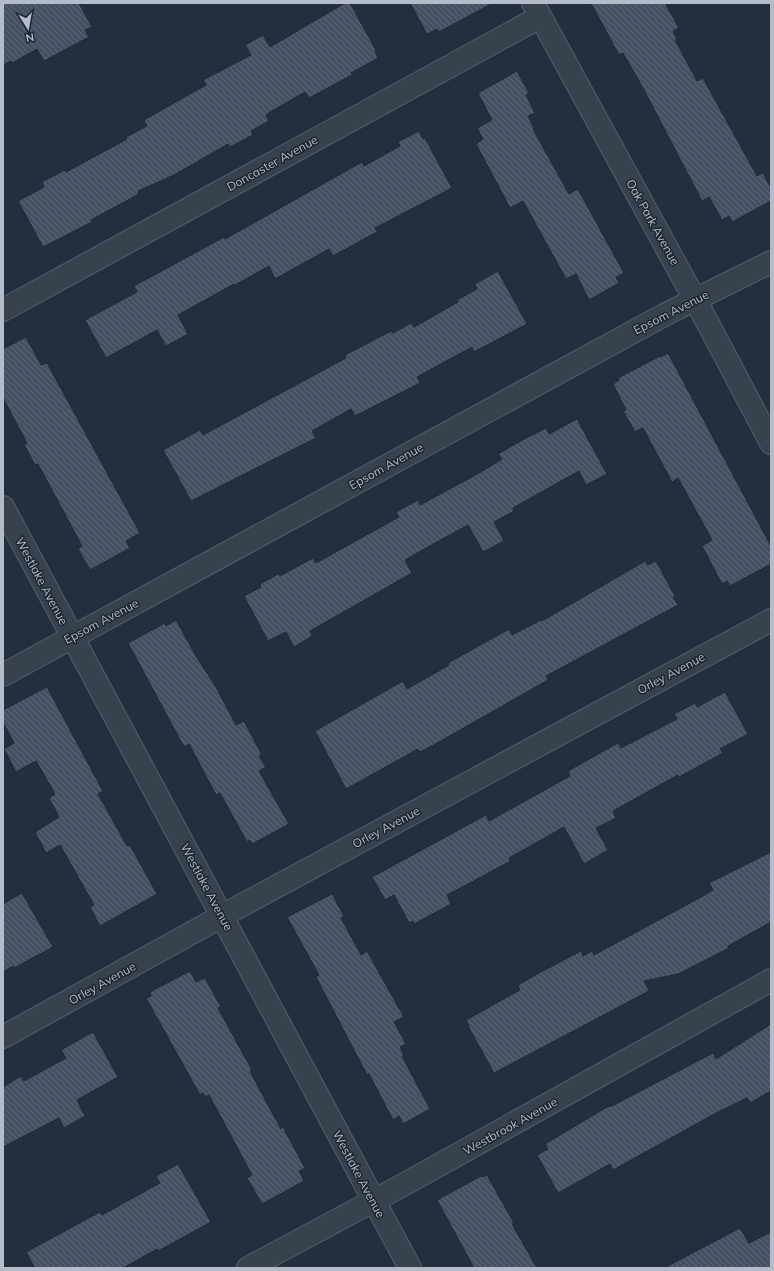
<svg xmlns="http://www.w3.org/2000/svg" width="774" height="1271" font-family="Mulish,sans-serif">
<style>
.building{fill:url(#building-back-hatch);stroke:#1f2835}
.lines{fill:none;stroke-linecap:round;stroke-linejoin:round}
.street-casing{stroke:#565f6c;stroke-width:24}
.street{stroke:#38414e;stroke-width:22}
.labels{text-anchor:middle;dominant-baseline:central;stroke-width:3;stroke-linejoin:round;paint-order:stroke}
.street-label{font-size:12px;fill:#b4bcc9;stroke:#1d2633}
</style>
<defs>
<pattern id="building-back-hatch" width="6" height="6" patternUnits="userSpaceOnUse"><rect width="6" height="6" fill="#455162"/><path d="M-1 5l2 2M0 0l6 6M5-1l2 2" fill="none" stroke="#5d6877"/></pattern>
</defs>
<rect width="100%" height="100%" fill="#242f3e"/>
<path class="building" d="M3,3H79L92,27L85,30L89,37L44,61L37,49L12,63L11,61L3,65Z
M345,3H350L376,50L375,51L378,58L351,73L352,75L309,98L305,92L270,112L266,115L269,121L251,131L253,135L230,147L228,144L174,175L138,191L139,194L91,220L92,222L43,247L18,201L44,187L42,182L65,170L66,172L127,139L126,137L147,126L144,120L206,85L203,80L251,55L245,45L263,35L270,47Z
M410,3H493L439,32L437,29L427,34Z
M591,3H665L679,28L673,31L677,39L675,40L697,81L703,78L757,176L763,173L771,188V201L732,222L729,216L722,220L709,197L702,201L643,88L623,53L619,55Z
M517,71L529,93L526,95L535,113L528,116L534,128L533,129L569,194L578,189L624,273L616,277L619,283L589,300L576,274L566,279L523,201L510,208L476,144L483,139L477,128L492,120L478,93Z
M419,131L423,139L425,138L452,188L375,228L377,232L333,256L329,249L275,279L269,266L235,285L234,284L178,315L188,334L166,346L157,330L106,358L85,320L137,292L134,286L224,237L225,239L362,162L364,166L400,146L398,142Z
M498,271L527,324L474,352L472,347L417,377L420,383L355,416L351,409L312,431L316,438L191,501L163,450L200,430L203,435L346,358L345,355L391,331L393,333L411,323L414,327L458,302L457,300L477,289L475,284Z
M26,337L41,365L47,363L140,533L126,541L130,548L90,570L78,549L82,546L38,464L35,465L24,444L27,443L3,398V349Z
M668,353L771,546V564L730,586L727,581L722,584L702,546L712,540L678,478L672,482L643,428L635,432L623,411L626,410L613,384L619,380L618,378L660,356L661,357Z
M577,419L607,474L586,485L579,471L513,508L514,511L494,522L504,541L483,552L468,525L426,548L405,560L412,573L310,631L312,636L294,647L286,632L268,641L244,596L261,587L260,584L278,574L280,576L313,558L316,563L399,517L396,512L418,500L420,505L481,472L502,459L498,454L524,439L546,428L549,434Z
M645,561L648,565L656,561L675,596L673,597L678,605L546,676L548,680L439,742L420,752L418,749L346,789L315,731L403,681L407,689L449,665L448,663L509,629L512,635L541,620L542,621Z
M176,620L196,656L216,687L236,725L244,721L262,755L259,756L266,767L259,771L289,824L252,844L250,840L247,842L220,793L216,795L189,744L184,747L128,643L165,623L166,626Z
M47,687L103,791L98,794L127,846L130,845L157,894L100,926L90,907L94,905L60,845L46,853L35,832L59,817L49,798L55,794L36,761L16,772L4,749L14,743L3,722V710Z
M725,692L748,734L720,749L723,753L679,777L678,775L613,811L616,818L596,828L608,850L584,864L564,827L509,858L511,861L447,895L451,904L414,924L413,921L409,923L394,895L385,900L372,877L486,815L489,821L570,776L568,771L618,743L621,748L677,719L674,714L695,703L697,707Z
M771,852V922L728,946L729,948L678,974L644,981L649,991L494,1073L468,1026H469L466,1020L520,990L518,985L539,973L581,951L583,956L592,951L594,955L703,896L713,890L709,883Z
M22,893L53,947L14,968L13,966L3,972V904Z
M332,894L344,916L341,918L361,955L367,951L404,1017L394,1022L406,1044L400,1047L404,1055L402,1056L430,1109L403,1124L399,1116L393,1120L369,1074L367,1075L316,977L319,975L287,917Z
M190,971L196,982L205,978L221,1007L218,1008L252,1070L250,1071L261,1092L281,1129L283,1127L305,1168L299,1171L304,1181L262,1204L247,1178L252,1175L209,1095L205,1097L203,1093L200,1095L146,998L151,996L150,992Z
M771,1024V1091L750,1103L747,1098L718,1112L613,1170L610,1164L558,1193L537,1155L548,1149L545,1144L607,1107L612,1106L713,1053L716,1059Z
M93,1032L118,1077L77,1100L85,1116L64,1128L59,1118L3,1147V1087L21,1076L24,1081L66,1058L61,1050Z
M178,1164L211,1222L158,1251L157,1249L123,1268H35L26,1252L100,1212L102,1215L160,1183L156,1176Z
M487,1175L514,1223L512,1224L537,1268H474L437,1200L481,1176L482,1177Z
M740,1228L749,1243L771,1232V1268H664Z"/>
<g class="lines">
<g class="street-casing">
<path id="street" d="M533,3L712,331L771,443
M3,310L540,17
M3,507L410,1268
M3,675L666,314L771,262
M3,1037L244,904L771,620
M248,1268L403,1185L771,980"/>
</g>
<use href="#street" class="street"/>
</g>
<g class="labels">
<g class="street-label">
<text transform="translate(272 163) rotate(-29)">Doncaster Avenue</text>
<text transform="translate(653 222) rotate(61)">Oak Park Avenue</text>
<text transform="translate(671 312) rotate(-27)">Epsom Avenue</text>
<text transform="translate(386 466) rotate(-29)">Epsom Avenue</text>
<text transform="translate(42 581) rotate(62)">Westlake Avenue</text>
<text transform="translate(101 621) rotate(-28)">Epsom Avenue</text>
<text transform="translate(671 673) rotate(-28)">Orley Avenue</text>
<text transform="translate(386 827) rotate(-28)">Orley Avenue</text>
<text transform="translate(207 887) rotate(62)">Westlake Avenue</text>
<text transform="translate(102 983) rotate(-29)">Orley Avenue</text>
<text transform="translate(510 1126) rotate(-29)">Westbrook Avenue</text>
<text transform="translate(359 1174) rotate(62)">Westlake Avenue</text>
</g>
</g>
<rect width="774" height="1271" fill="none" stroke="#b4bcc9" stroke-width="8"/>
<g transform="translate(28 28) rotate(169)" stroke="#1d2633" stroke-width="3" paint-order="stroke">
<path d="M0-3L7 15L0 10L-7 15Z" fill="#b4bcc9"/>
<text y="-6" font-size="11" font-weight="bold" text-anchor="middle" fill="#b4bcc9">N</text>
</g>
</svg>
